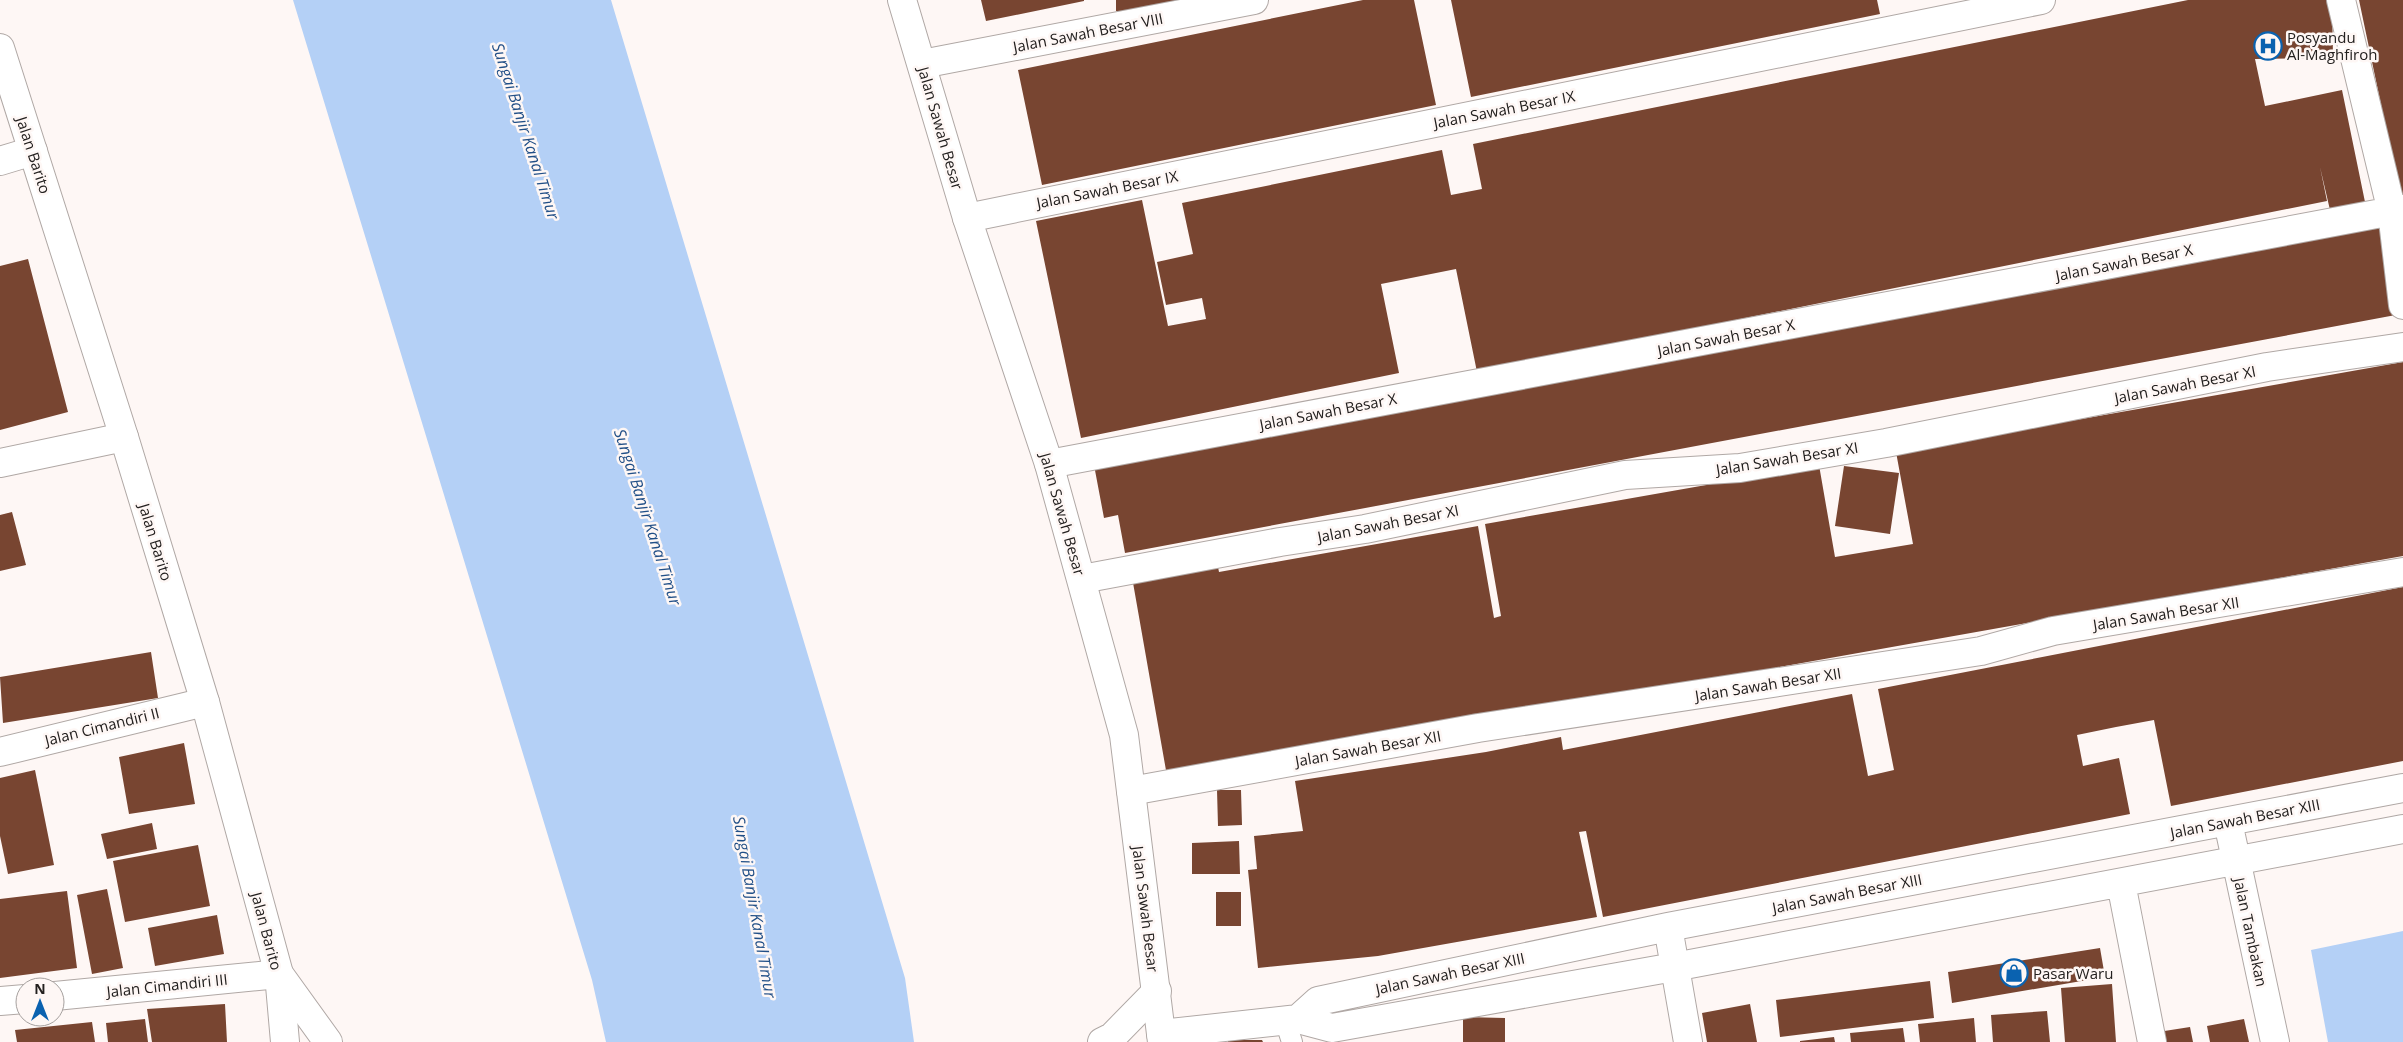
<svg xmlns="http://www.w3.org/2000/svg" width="2403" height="1042" font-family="'Open Sans',sans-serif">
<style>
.water{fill:#b4d0f6}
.building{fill:#784531}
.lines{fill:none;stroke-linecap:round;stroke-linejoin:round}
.lane-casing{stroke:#b0a8a5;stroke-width:22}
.street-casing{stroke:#b0a8a5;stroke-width:30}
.secondary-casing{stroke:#b0a8a5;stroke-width:30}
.lane{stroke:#fff;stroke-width:20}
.street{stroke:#fff;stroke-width:28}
.secondary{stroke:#fff;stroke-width:28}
.labels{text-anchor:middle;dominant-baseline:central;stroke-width:5;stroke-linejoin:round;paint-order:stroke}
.street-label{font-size:15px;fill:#23201f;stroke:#fef7f5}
.poi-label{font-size:15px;fill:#23201f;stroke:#fef7f5;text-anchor:start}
.water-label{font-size:16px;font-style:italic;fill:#214f87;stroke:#fef7f5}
</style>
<rect width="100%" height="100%" fill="#fef7f5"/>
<path class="water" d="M293,0H611L905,978L914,1042H606L592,980Z
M2403,931V1042H2328L2311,950Z"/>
<path class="building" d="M981,0H1084V1L986,21Z
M1116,0H1180V11H1116Z
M1363,0H1414L1436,105L1042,185L1018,70Z
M1451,0H1877L1880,14L1471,97Z
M2188,0H2332L2333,58L2255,59L2265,106L2342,90L2365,202L2330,210L2320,167L2327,201L1477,372L1456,269L1381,284L1399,373L1081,438L1036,221L1142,200L1168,326L1206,319L1202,298L1166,305L1157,262L1193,254L1182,203L1442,150L1451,195L1482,189L1473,144Z
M2359,0H2403V195H2400Z
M2384,224L2401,314L1125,553L1118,515L1104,518L1094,465Z
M28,259L68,412L0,430V266Z
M2403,362V556L1167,776L1132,577L1217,562L1219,572L1478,526L1494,618L1501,616L1485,524L1819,465L1835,557L1913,544L1896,452Z
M1844,466L1899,473L1890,534L1835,526Z
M12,512L26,565L0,571V515Z
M2403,587V761L2171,806L2154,720L2116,727L2077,735L2083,766L2119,758L2130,814L1603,917L1586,831L1579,832L1597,917L1378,956L1258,968L1248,870L1257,869L1254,836L1303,831L1295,781L1486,752L1561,737L1563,750L1852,694L1868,776L1894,770L1878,689Z
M151,652L158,698L3,723L0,677Z
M184,743L195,804L129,814L119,757Z
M35,770L54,865L8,874L0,836V778Z
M1217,790H1241L1242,825L1218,826Z
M152,823L157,849L107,859L101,834Z
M1239,841L1240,874H1192V843Z
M198,845L210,906L125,922L113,861Z
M107,889L123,968L92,974L77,895Z
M67,891L77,968L0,978V899Z
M1216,892H1241V926H1216Z
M217,915L224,954L155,966L148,928Z
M2100,948L2105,977L1952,1003L1948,972Z
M1930,981L1934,1018L1780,1037L1776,1000Z
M2112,984L2116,1042H2065L2061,988Z
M225,1004L227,1042H152L147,1009Z
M1750,1004L1757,1042H1707L1702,1013Z
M2047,1011L2050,1042H1993L1991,1015Z
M1463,1017L1505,1018V1042H1463Z
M1974,1018L1976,1042H1920L1918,1024Z
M145,1019L148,1042H108L106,1023Z
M2244,1019L2249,1042H2210L2207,1026Z
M92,1022L95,1042H17L15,1030Z
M2190,1027L2193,1042H2159L2158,1032Z
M1903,1028L1905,1042H1851L1850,1033Z
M1834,1037L1835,1042H1800V1041Z
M1228,1040H1262L1263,1042H1228Z"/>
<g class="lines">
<g class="lane-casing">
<path id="lane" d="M1285,1020L1292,1042"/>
</g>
<g class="street-casing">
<path id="street" d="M2341,0L2392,212L2403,305
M922,64L1254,0
M0,161L33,151
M967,218L2041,0
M0,463L124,437
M1049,464L2403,209
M1082,579L1280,542L1365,529L1625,475L1740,468L1886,443L2267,367L2403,347
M0,752L205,702
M1131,791L1478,728L1981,651L2053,631L2403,572
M2228,822L2275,1042
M2121,883L2152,1042
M1668,927L1688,1042
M55,996L279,974L328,1042
M0,1001L25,999
M1298,1019L1318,1001L1668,927L2403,788
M1161,1034L1298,1019L1332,1028L1674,967L2403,829
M1102,1042L1112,1037L1157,991"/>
</g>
<g class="secondary-casing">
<path id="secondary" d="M902,0L967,218L1049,464L1124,735L1162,1042
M0,48L124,437L205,702L279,974L285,1042"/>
</g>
<use href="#lane" class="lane"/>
<use href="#street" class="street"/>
<use href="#secondary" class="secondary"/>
</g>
<defs>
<g id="hospital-ring" transform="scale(1.4375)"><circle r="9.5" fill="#fef7f5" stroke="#0a62b0" stroke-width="1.5"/><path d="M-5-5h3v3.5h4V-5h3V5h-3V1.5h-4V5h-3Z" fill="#0a62b0"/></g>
<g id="shop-ring" transform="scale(1.4375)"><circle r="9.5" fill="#fef7f5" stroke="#0a62b0" stroke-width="1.5"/><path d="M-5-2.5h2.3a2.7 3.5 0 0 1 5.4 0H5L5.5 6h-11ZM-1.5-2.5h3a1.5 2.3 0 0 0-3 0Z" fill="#0a62b0"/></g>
</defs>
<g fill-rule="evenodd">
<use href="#hospital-ring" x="2268" y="46"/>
<use href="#shop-ring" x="2014" y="973"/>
</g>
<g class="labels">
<g class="street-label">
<text transform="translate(1088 32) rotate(-11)">Jalan Sawah Besar VIII</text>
<text transform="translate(1504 109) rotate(-11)">Jalan Sawah Besar IX</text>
<text transform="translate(941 128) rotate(74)">Jalan Sawah Besar</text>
<text transform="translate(34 155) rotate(72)">Jalan Barito</text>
<text transform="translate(1107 189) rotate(-11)">Jalan Sawah Besar IX</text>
<text transform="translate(2124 262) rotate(-11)">Jalan Sawah Besar X</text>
<text transform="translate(1726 337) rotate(-11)">Jalan Sawah Besar X</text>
<text transform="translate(2185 384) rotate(-11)">Jalan Sawah Besar XI</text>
<text transform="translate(1328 411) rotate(-11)">Jalan Sawah Besar X</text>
<text transform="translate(1787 458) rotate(-9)">Jalan Sawah Besar XI</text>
<text transform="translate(1063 514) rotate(74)">Jalan Sawah Besar</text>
<text transform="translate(1388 523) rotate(-11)">Jalan Sawah Besar XI</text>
<text transform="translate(156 542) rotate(73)">Jalan Barito</text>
<text transform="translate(2166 613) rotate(-9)">Jalan Sawah Besar XII</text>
<text transform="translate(1768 684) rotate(-9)">Jalan Sawah Besar XII</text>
<text transform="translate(102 726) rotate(-14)">Jalan Cimandiri II</text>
<text transform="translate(1368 748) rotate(-10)">Jalan Sawah Besar XII</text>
<text transform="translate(2245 818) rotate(-11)">Jalan Sawah Besar XIII</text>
<text transform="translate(1847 893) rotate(-11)">Jalan Sawah Besar XIII</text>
<text transform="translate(1146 909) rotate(83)">Jalan Sawah Besar</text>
<text transform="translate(267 931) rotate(75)">Jalan Barito</text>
<text transform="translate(2251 932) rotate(78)">Jalan Tambakan</text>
<text transform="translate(1450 973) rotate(-12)">Jalan Sawah Besar XIII</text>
<text transform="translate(167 985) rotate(-6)">Jalan Cimandiri III</text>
</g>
<g class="poi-label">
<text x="2287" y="37">Posyandu<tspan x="2287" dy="17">Al-Maghfiroh</tspan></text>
<text x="2033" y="973">Pasar Waru</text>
</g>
<g class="water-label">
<text transform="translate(526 131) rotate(72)">Sungai Banjir Kanal Timur</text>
<text transform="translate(648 517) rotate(72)">Sungai Banjir Kanal Timur</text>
<text transform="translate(755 907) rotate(80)">Sungai Banjir Kanal Timur</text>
</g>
</g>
<g transform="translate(40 1002)"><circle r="24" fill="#fef7f5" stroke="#a6a19f"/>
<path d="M0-4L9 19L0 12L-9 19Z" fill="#0a62b0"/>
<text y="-8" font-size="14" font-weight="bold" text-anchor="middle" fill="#23201f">N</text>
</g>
</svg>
